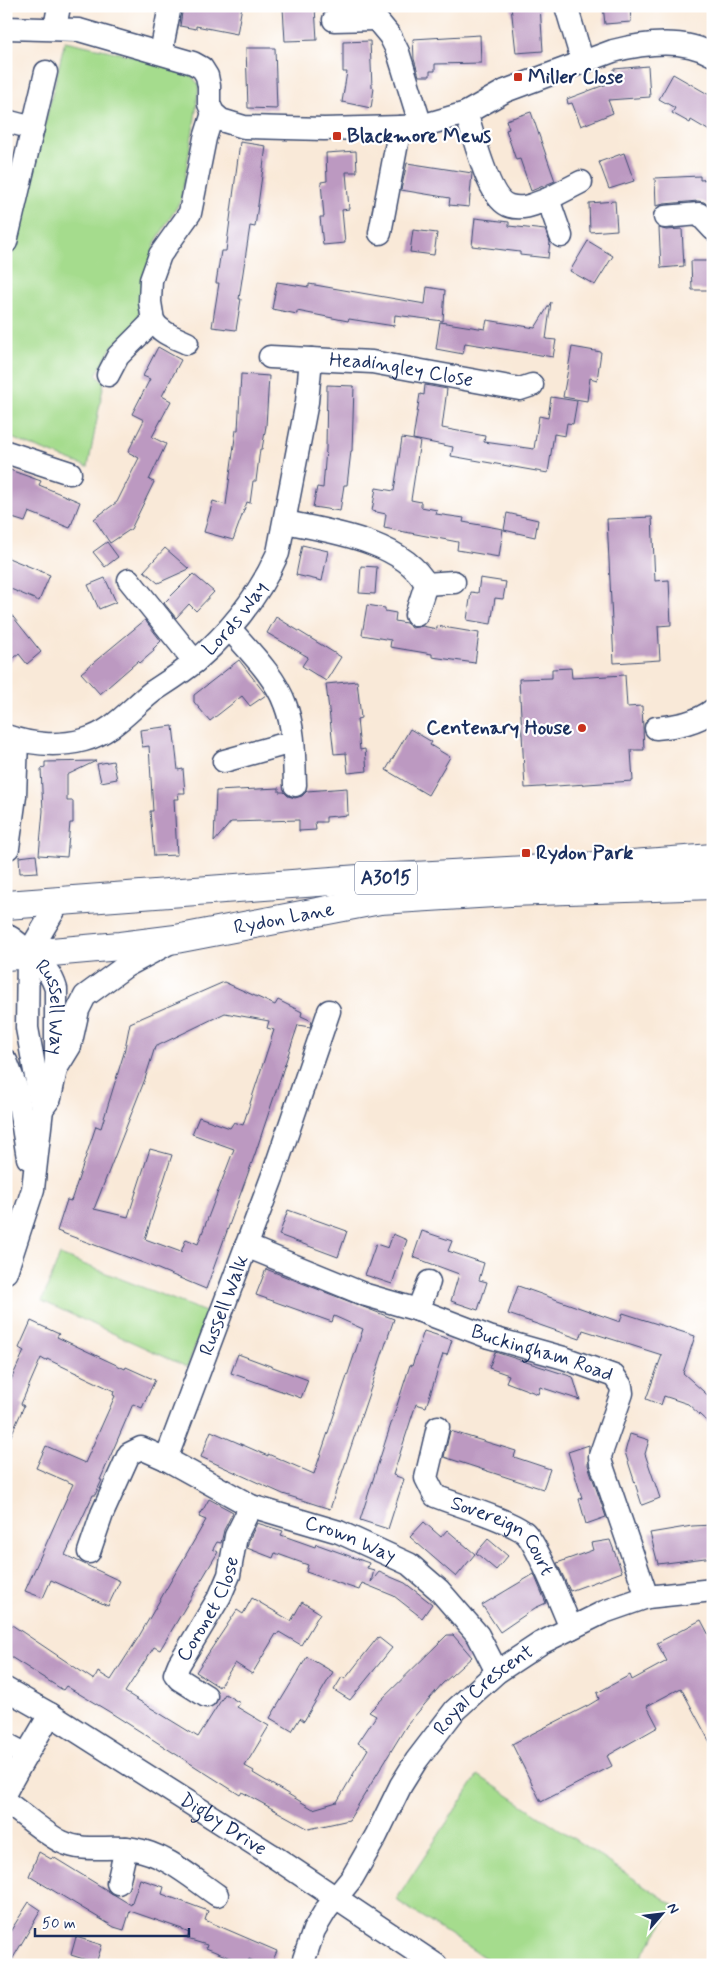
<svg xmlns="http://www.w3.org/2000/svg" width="719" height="1971" font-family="Mynerve,sans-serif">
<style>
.green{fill:#a5dc8d;stroke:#608676}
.building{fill:#bc99c1;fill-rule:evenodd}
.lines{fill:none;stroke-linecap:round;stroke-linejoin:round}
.minor-casing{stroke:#3c4b70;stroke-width:25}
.major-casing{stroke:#3c4b70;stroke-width:30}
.minor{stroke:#fff;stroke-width:22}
.major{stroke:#fff;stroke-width:28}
.poi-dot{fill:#c8321e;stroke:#fff;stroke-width:2}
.labels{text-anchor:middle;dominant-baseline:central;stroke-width:4.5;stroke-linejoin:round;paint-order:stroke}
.shield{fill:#fff;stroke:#5f6d8e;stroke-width:1}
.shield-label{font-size:19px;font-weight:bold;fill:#1b2f5e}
.poi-label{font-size:20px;font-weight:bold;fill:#1b2f5e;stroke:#fff;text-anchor:start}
.street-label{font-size:20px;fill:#1b2f5e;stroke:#fff}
</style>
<rect width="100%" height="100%" fill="#fff"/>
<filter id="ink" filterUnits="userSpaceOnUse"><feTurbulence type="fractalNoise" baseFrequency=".02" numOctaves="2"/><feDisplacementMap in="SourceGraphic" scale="10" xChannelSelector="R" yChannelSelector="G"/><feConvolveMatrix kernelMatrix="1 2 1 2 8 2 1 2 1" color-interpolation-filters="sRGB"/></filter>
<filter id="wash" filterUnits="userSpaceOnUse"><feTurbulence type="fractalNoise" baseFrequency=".0096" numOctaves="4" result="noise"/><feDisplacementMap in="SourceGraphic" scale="20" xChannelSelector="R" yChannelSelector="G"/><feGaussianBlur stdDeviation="1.12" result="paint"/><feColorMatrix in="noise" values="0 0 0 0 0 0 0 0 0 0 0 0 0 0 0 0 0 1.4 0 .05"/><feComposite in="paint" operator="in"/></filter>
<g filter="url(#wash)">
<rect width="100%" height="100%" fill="#f9e9d8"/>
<path class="green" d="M65,41L147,59L187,70L199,85L195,118L181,200L155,243L137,320L127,334L112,346L96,375L104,382L88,467L6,436V276L27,198Z
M60,1255L208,1313L187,1367L42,1301Z
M478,1775L675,1906L636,1965H496L396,1900Z"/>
<g id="blocks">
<path class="building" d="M183,6H242L237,34L196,26V29L180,26Z
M511,6H540L543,51L516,53Z
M603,6H630L631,22L605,24Z
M315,7L317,40L285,41L283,8Z
M480,35L481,63L435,64V71H430V76H419L414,59L413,39Z
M370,41L372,87L374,88L371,108L342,102L347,72H343V42Z
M246,48H275L277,109L248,108Z
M648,66L650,97L608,100L613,113L581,126L572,103L568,104L567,99L615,81L614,69Z
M673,74L713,97V133L691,120L690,123L672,113L675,108L659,99Z
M531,112L555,181L531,191L520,159L516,160L506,130L509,129L506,120Z
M240,142L266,146L255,227L250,226L239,299H241L236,330L212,327L219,283H216L221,251H226Z
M356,151L357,172H346L349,209L342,210L345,243L323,245L320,217H324L321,182L327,181L326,153Z
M624,153L634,181L609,189L599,162Z
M407,163L472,173L469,207L449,205L450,198L401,190Z
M700,176V180L713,179V209L704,202L698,201L664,204L656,206L655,178Z
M615,201L617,230L590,232L589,203Z
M475,218L509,222V226L545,230L550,242L548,258L520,255V252L472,246Z
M659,228L666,230L682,229L684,266L661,268Z
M413,230L437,233L434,255L410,252Z
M588,241L613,256L595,285L570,271Z
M691,261H711L712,290H692Z
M277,282L309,287V284L425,304L427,287L445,290L443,321L395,315L394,326L349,319L348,321L297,311V314L272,309Z
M551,302L546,339L556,340L553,357L465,343L463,354L436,349L440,322L485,329L487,320L535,328Z
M158,347L181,360L162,396L171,401L152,437L166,444L149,480L154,482L131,529L110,543L94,519L117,502L139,458L128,452L144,420L132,414L150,379L143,376Z
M572,347L601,352L597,380L590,378L587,401L563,397Z
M241,374L269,376L266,426L262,449H260L256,481H253L250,503L247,502L233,540L204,532L213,501L226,505L236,430H238Z
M327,385L354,386L352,451H351L347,485H344L340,511L313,507L317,487L323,488L326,449Z
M425,385L447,389L442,428L485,436L484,442L534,449L539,416L548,418L551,397L577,401L573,424L567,423L565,436L554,434L548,473L451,456L453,447L413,439L420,394L424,395Z
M402,438L420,441L411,500L421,502V507L437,510L436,514L464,518L463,522L503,529L499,557L457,550L458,542L384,528L386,514L372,511L376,488L394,491Z
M10,470L41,481L39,485L80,502L70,528L29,512L25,522L6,516V481Z
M507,513L538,520L535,537L504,530Z
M652,517L655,581L669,580L671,625L658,626L660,660L614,663L607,519Z
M107,542L118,557L105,567L93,552Z
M302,545L328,551L322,581L296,575Z
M165,548L189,569L158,583L144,571Z
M6,557L50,575L39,601L6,587Z
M361,566L377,567L375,594L359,593Z
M193,574L214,592L196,611L189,604L176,618L164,603Z
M105,578L116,602L99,609L88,585Z
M480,578L506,582L503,599L495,598L491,624L467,620L471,592L478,593Z
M367,605L385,608V611L396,613L395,621L406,623L412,628L422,626L437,629V626L479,633L475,663L432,657V654L390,647L391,640L362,635Z
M6,608L41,652L27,664L19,654L6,664Z
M276,617L341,657L326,681L302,666L308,657L267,633Z
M145,620L161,641L153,649L154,651L140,663L138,661L100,694L81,673Z
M239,660L266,695L250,706L242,696L210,721L194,702V695Z
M571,668L572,678L625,675L627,707L642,706L644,750H631L633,781L525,788L519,679L552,678V669Z
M357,681L361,718L357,719L360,750L365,749L367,771L348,773L346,753L334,754L326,684Z
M173,726L178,770L183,769L185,793H178L179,799H174L177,855L154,856L150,811H153L149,746L142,747L140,730Z
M410,729L432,742L430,745L450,757L428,795L386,770Z
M96,761L67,775V801H73V823H70L67,857L39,855L43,811L41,769L45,768V762Z
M113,761L117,779L101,782L97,764Z
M279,788V792H284L288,796L295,798L302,796L307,791L347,788L348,815L326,817V822H315L316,830L299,831V820L231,822L214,842L216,791Z
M36,855L38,872L20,873L19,857Z
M224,982L275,1005L278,1000L302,1012L301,1016L312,1021L310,1027L298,1025L255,1154L206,1289L146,1264L57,1231L67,1200L71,1201L96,1126L101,1128L124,1053L130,1023ZM225,1013L269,1021L267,1028L274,1030L243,1125L234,1122L230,1128L199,1117L192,1134L234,1149L198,1244L186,1239L181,1252L145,1239L172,1155L150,1149L128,1217L94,1209L145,1079L155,1047Z
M288,1210L347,1231L338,1257L279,1235Z
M422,1231L452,1241L448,1251L484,1263L479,1280L487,1282L478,1310L451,1301L459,1274L413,1257Z
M393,1234L407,1240L392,1284L365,1275L376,1244L388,1248Z
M266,1269L394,1319L330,1509L283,1494L201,1457L211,1431L268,1456V1454L314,1474L363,1329L334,1316L332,1322L256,1295Z
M518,1286L620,1322L623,1313L695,1336L683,1373L713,1400V1427L688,1404L664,1396L661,1405L646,1399L662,1355L583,1330L580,1339L508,1314Z
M31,1321L59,1334L57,1337L125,1369L126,1367L155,1380L142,1408L133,1404L100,1480H102L95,1495H93L65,1555L120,1581L108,1606L51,1580L43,1598L25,1591L73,1484L36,1468L46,1446L85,1463L115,1396L113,1395L114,1391L47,1359L46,1361L41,1358L21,1404L24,1406L6,1447V1380L10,1382L24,1351L19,1348Z
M424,1331L452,1340L447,1355L443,1354L426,1407L416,1404L393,1475L404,1479L388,1529L360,1520L410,1365L412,1366Z
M495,1352L573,1377L580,1400L540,1387L538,1394L506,1382L509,1375L489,1368Z
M238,1354L308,1380L301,1398L231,1373Z
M450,1431L516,1451L514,1457L550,1469L543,1489L444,1457Z
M630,1434L649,1440L645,1454L660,1498L642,1505L625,1452Z
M589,1445L588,1465L606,1517L586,1524L579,1499L582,1498L568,1452Z
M209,1499L233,1512L224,1530L221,1543L217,1542L213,1549L218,1552L160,1650L154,1647L125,1692L198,1737L225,1694L240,1703L237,1707L269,1726L245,1766L254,1771L253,1773L313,1809L337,1802L368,1749L358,1743L376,1716L369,1712L447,1635H453L472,1657L442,1684L407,1725L349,1820L309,1829L242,1792L240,1795L108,1711L66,1686L63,1690L6,1654V1621L94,1680L98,1672L111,1680L138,1638L206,1520L199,1517Z
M424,1522L441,1537L447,1530L475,1554L456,1577L410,1537Z
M257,1523L283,1531L281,1535L315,1547L316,1544L369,1563L367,1568L374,1570L371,1582L379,1572L405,1583L432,1604L422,1618L394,1596L362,1583L359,1590L306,1572L308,1565L275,1553L273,1558L247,1548L249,1540Z
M713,1525V1557L658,1564L650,1533L692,1526Z
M488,1539L508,1556L496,1570L476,1553Z
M610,1540L622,1572L570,1591L557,1563L593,1550L591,1543Z
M534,1574L546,1603L535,1608L500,1632L482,1605Z
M252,1598L291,1621L302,1602L320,1613L301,1645L279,1632L277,1635L276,1634L252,1674L235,1663L219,1687L196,1672L237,1610L243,1614Z
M701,1620L713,1643V1748L681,1688L647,1706L658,1727L607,1756L612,1766L541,1802L512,1744L589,1705L599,1699L597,1693L630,1675L632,1680L667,1661L657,1643Z
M378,1637L392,1648L350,1700L334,1690L342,1677L345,1679Z
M307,1657L333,1672L304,1721L300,1718L292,1731L270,1718Z
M39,1852L51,1859L53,1857L131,1905L140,1879L164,1887L162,1894L208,1911L205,1920L277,1951L271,1965H262L249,1959L247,1965L206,1948L207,1945L187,1939L189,1933L182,1930V1929L130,1911L124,1930L114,1927L29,1876Z
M29,1902L41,1910L9,1965H6V1938Z
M76,1937L102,1945L96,1963L71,1955Z"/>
</g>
</g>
<g filter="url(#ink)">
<use href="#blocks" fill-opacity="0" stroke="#3c4b70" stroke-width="1"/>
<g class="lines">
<g class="minor-casing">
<g id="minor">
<path d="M371,6L376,19L390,36L398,52L421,126"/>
<path d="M566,6L583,63"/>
<path d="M334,20L376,19"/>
<path d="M6,28L79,30L193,63L202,68L207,76L209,86V104L213,113L221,120L244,127L324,129L400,127L421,126L466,113L505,91L613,51C644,43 684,38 713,55"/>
<path d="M55,28L59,6"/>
<path d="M161,53L170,6"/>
<path d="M466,113C474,134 488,201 510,206C523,210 535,204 548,199L561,236"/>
<path d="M6,121L33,128"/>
<path d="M548,199L581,182"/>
<path d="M665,217L699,214L713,229"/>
<path d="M380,233L400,127"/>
<path d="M6,242L46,72"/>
<path d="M153,321C161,333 174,337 187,343"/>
<path id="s1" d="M270,357L372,362L520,389L532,385"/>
<path d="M108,375L118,356L153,321L150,302L151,280L160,255L190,213L205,138L213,113"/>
<path d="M6,452L70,473"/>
<path d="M285,522C328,531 403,541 426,584L454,582"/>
<path d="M129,580L195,662"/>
<path d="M416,615L426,584"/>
<path d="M230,629C250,652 275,676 285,704C295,729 294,759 295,785"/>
<path d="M656,728C677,726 696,723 713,710"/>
<path id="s2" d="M6,736C33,745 57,747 84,740C113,732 130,709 152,692C167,682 182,673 196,661C231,631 259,596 278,553L307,402L311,359"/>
<path d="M224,761L292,742"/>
<path d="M8,848L15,796L17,740"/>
<path id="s3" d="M6,935C16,940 20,945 27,953C41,966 50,969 56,989V1069L50,1098L42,1109"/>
<path d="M6,1061L17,1090L28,1158"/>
<path d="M59,1064L70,1046L78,1010L85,996L126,966L169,943"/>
<path id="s4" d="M246,1246L366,1295L418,1310L489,1337L564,1358L614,1376L621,1386L622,1393L600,1456L601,1463L647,1597"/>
<path d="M6,1272L33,1189L42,1109L27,1028L28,954L59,902"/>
<path d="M418,1310L429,1282"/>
<path id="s5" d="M438,1427L426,1478L435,1496C460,1506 504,1518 524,1532C537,1542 563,1610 571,1628"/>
<path id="s6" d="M166,1459L251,1506L339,1532L409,1564L439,1590L478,1635L497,1672"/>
<path id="s7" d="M89,1552L102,1514L129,1454L141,1448L166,1459L273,1175L329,1011"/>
<path id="s8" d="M6,1689L50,1714L270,1854L436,1965"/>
<path id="s9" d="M206,1696L179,1679L175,1674L179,1664L220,1596L229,1575L236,1536L251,1506"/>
<path d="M6,1744L25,1754"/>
<path d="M6,1791C20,1764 36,1740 50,1714"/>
<path d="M6,1802C22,1813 46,1835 62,1842C85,1853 109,1845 134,1849C165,1854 191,1877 217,1895"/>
<path d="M118,1883L126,1848"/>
<path id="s10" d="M302,1965L314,1930L326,1910L352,1878L376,1836L401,1785L416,1761L455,1710L497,1672L541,1643L604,1612L647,1597L713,1590"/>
</g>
</g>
<g class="major-casing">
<g id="major">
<path d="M6,905L359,879L618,865L713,858"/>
<path id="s11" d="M6,956L120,946L176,939L380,900L510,892L713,885"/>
</g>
</g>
<use href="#minor" class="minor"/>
<use href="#major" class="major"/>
</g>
</g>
<g class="poi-dot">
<rect x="513" y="72" width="10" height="10" rx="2.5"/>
<rect x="332" y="131" width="10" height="10" rx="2.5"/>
<circle cx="582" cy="728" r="5"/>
<rect x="521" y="848" width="10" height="10" rx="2.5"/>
</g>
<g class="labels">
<rect class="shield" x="355" y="861.5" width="62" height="33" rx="4"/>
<g class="shield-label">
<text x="386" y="878">A3015</text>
</g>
<g class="poi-label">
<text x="528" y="77">Miller Close</text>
<text x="347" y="136">Blackmore Mews</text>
<text x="572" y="728" text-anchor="end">Centenary House</text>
<text x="536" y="853">Rydon Park</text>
</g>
<g class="street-label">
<text stroke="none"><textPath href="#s1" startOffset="132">Headingley Close</textPath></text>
<text stroke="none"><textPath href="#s2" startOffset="275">Lords Way</textPath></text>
<text stroke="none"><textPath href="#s11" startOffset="281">Rydon Lane</textPath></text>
<text stroke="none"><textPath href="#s3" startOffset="92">Russell Way</textPath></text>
<text stroke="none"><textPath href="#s7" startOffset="311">Russell Walk</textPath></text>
<text stroke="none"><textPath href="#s4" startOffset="315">Buckingham Road</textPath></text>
<text stroke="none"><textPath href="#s6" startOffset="202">Crown Way</textPath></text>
<text stroke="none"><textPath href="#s5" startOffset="154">Sovereign Court</textPath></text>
<text stroke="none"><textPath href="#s9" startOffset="112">Coronet Close</textPath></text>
<text stroke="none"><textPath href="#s10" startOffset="334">Royal Crescent</textPath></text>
<text stroke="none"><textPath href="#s8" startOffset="256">Digby Drive</textPath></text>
</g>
</g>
<rect width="719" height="1971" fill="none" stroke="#fff" stroke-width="25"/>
<g transform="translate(662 1914) rotate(62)" stroke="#ffffff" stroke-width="4" paint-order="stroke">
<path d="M0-4L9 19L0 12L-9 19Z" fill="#1b2f5e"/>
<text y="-8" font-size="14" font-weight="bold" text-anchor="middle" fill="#1b2f5e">N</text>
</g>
<path d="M35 1928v8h154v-8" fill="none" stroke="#1b2f5e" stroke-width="2.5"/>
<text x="42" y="1928" font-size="15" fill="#1b2f5e" stroke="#ffffff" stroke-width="4" paint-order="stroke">50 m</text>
</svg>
